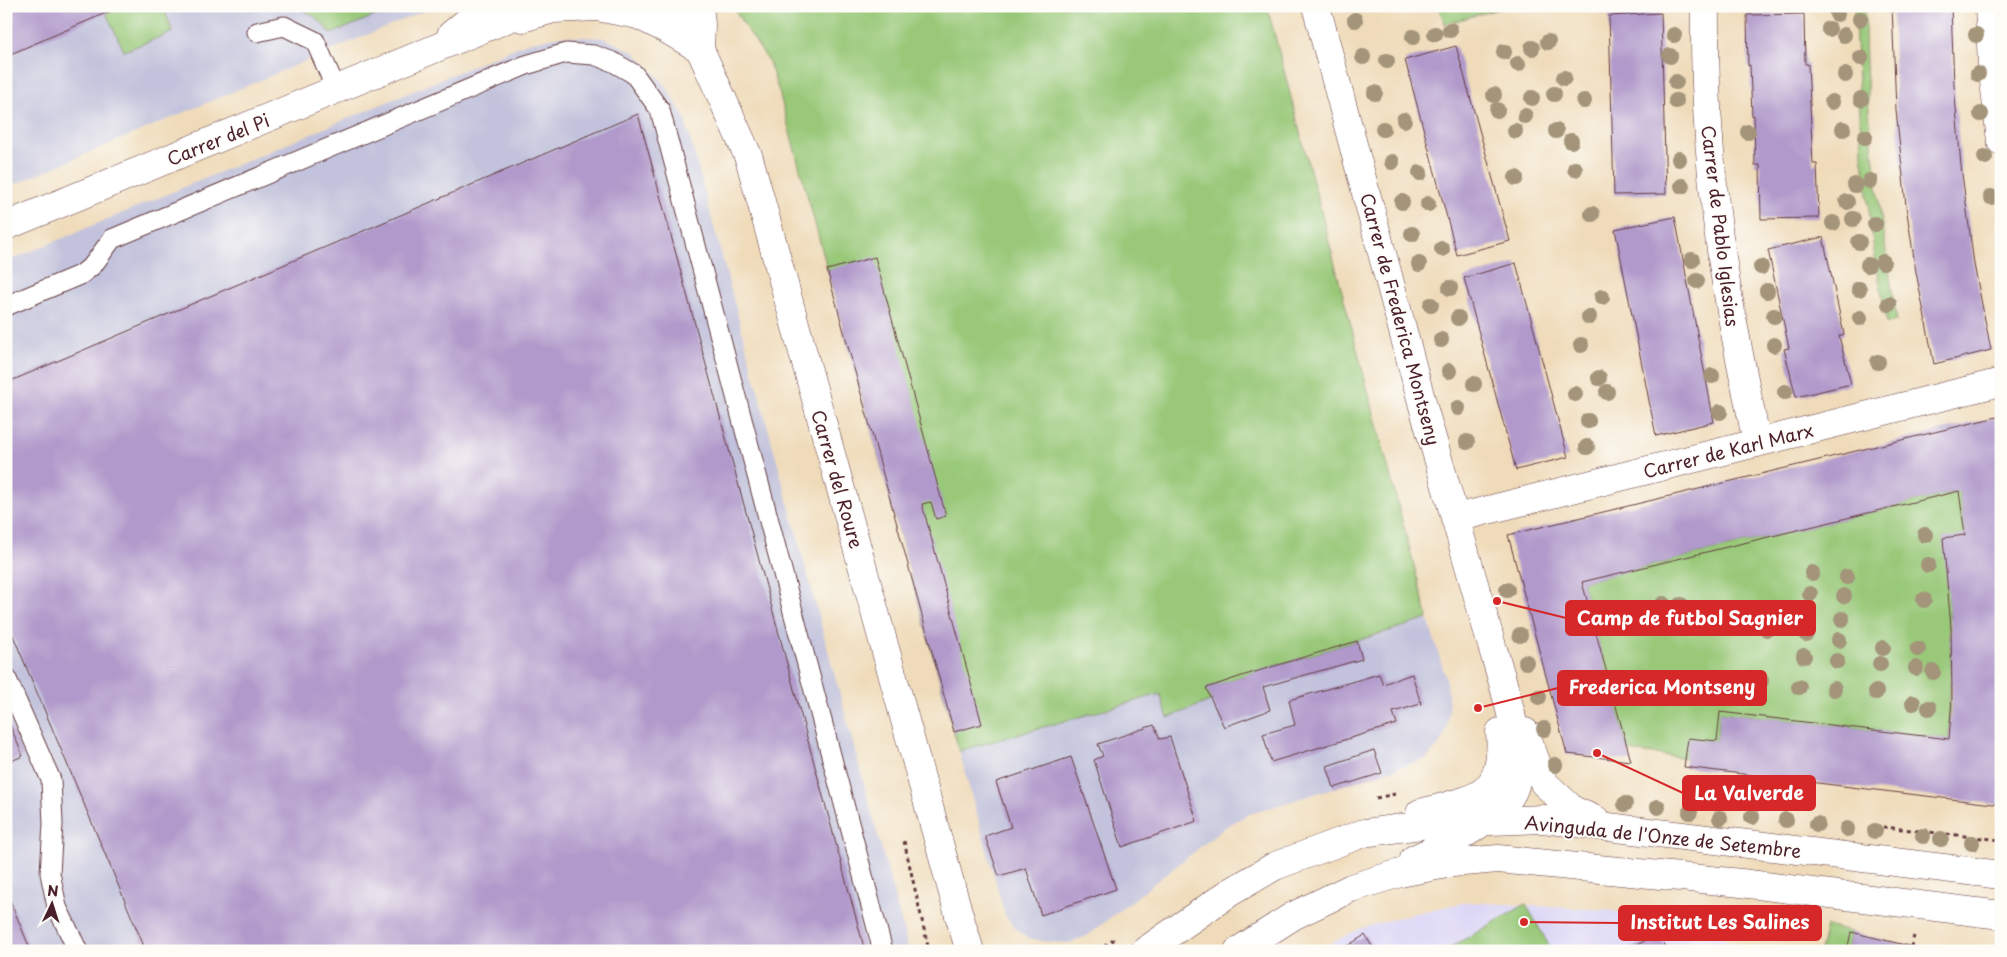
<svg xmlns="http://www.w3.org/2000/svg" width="2007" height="957" font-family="'Playpen Sans',sans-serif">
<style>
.built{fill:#dcd6f6}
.industrial{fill:#c2c2dc}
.green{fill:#98c878;stroke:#717452}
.building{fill:#b19acb}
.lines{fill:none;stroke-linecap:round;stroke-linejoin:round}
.lane-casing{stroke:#633b40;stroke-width:21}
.street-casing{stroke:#633b40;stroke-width:29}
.secondary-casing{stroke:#633b40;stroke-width:29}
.path{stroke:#633b40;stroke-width:3;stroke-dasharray:4 4;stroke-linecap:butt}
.lane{stroke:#fff;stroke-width:19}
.street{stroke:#fff;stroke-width:28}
.secondary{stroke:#fff;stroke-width:28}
.tree{fill:#a3947a}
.labels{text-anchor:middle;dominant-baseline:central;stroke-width:4;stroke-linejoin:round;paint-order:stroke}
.street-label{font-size:18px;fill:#4a1f2b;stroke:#fdfcf7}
.leader{fill:none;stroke:#d62828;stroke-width:2}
.callout-dot{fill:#d62828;stroke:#fdfcf7;stroke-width:2}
.callout{fill:#d62828;stroke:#d62828;stroke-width:2}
.callout-label{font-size:19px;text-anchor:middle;font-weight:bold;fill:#fff}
</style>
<rect width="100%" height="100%" fill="#fdfcf7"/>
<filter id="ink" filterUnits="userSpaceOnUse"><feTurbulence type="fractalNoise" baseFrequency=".02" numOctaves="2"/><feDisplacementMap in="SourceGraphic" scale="10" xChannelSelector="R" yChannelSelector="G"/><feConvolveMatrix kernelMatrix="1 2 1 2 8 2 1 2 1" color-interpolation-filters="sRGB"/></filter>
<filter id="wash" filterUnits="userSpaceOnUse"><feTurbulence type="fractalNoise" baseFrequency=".0096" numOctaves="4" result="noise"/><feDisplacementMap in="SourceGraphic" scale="20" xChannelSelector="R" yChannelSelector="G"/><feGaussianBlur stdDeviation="1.12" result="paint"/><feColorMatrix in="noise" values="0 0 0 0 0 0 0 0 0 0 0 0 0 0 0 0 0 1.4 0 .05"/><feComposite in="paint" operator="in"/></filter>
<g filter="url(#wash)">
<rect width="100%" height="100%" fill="#efdbba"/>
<path class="built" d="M1467,902L1608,910L1722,934L1732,951H1316L1359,929L1407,915Z"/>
<path class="industrial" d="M6,6H435L6,188Z
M561,36L604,38L634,52L664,83L684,116L909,951H6V262L527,43Z
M1428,619L1447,682L1449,710L1447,728L1439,745L1426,759L1247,815L1227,826L1087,936L1071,943L1048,942L1028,938L1014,927L1005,915L959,751L1160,694L1169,718L1206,688L1245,675Z"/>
<path class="green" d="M122,6H163L173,32L124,51L106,13Z
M292,6H398L331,34C321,20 309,11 292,6Z
M734,6H1267L1428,619L1245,675L1207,688L1212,700L1168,718L1160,694L959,751L779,92L769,62L735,11Z
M1438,6H1508L1445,24Z
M1854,6H1865C1864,112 1880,217 1897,321L1887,323L1874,251L1862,152Z
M1959,491L1965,535L1948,577L1951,664L1949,739L1720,712L1714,761L1628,751L1582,582Z
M1526,904L1552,951H1444Z
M1826,926L1851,932L1847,951H1820Z"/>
<g id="blocks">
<path class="building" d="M6,6H122L6,56Z
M163,6H179L166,12Z
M1892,6H1951L1954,85L1961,166L1974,264L1991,350L1934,364L1916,272L1906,206L1896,110Z
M1661,13L1666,194L1614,195L1609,16Z
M1804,14L1805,64H1808L1813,164H1817L1819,218L1761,219L1760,165H1755L1754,115L1752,116L1750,65L1748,66L1747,15Z
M1456,46L1510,241L1457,255L1405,60Z
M638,114L865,951H146L6,619V383Z
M1675,217L1714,422L1656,436L1615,229Z
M1823,237L1844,334L1839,336L1851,384L1796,397L1784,349L1789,348L1768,250Z
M875,257L946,516L936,519L931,502L922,504L982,724L954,732L827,270Z
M1516,263L1568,457L1516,470L1464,278Z
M2001,416V805L1684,767L1688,738L1717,741L1720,712L1949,739L1952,698L1951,627L1943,538L1965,535L1959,491L1582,582L1631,761L1567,754L1508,535Z
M1357,641L1362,659L1263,687L1270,710L1224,727L1206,688L1245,675Z
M1379,674L1383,684L1412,674L1421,704L1393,712L1397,724L1271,762L1263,734L1295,725L1289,700Z
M6,716L23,756L6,763Z
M1154,725L1160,739L1170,737L1197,821L1122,847L1094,760L1103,756L1098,744Z
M1374,750L1382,773L1334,788L1327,766Z
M1071,757L1116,889L1041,915L1026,868L999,876L985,836L1011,827L996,782Z
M6,891L31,951H6Z
M1851,932L1926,950V951H1847Z
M1657,933L1669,951H1628Z
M1365,935L1375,951H1339Z"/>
</g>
</g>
<g filter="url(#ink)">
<use href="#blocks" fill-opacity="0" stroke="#633b40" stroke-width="1"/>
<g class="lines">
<g class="lane-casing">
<path id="lane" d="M257,32L284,26L315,41L337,91
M6,306L82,274L93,265L112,239L526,65L566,53L594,55L613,62L634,74L660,110L883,951
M6,677L51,780L53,824L50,873L57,907L78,951"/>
</g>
<g class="street-casing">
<path id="street" d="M673,6L700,49L749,158L959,915
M1316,6L1424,410L1488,632
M1705,6C1704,92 1710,179 1723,264C1732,324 1745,383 1757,443
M1989,6L1992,64L2001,141
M522,18L553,9L597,7L638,15L666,29L700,49L701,24L699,6
M451,35L475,15L483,6
M6,226L538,6
M1456,518L2001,382"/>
</g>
<g class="secondary-casing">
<path id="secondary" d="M1525,732L1544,783L1573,810L1596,820
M1420,813C1475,798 1505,799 1500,732
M1414,859C1443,846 1499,820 1513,791C1530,756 1498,669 1488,632
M959,915L970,951
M1145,951L1229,893L1275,866L1364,833L1437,823L1543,819L2001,875
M1238,951L1293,916L1351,888L1400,873L1452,863L1498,859L1741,883L2001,915"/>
</g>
<path class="path" d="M1376,798L1395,794
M1875,826L2001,840
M904,841L929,951
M1911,947L1914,936
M1098,951L1116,938"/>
<use href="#lane" class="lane"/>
<use href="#street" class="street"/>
<use href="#secondary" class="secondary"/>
</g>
<g class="tree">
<circle cx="1837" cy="14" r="8"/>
<circle cx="1860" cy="19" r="8"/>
<circle cx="1355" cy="20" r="8"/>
<circle cx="1829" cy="29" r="8"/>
<circle cx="1450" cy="30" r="8"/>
<circle cx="1435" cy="34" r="8"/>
<circle cx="1674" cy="35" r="8"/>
<circle cx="1844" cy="35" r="8"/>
<circle cx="1976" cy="35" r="8"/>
<circle cx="1413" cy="37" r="8"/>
<circle cx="1548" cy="42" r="8"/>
<circle cx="1532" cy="48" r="8"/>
<circle cx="1504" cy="52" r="8"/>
<circle cx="1670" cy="56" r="8"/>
<circle cx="1363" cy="57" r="8"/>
<circle cx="1861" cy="58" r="8"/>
<circle cx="1387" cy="61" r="8"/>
<circle cx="1518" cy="64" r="8"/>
<circle cx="1978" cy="74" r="8"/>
<circle cx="1845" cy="75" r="8"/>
<circle cx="1564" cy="78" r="8"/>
<circle cx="1676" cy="82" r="8"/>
<circle cx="1375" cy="93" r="8"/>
<circle cx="1554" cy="94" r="8"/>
<circle cx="1494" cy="95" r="8"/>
<circle cx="1532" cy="98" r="8"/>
<circle cx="1861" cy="99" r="8"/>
<circle cx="1584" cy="101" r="8"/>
<circle cx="1676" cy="101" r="8"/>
<circle cx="1832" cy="102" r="8"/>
<circle cx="1497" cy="110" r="8"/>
<circle cx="1981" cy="114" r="8"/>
<circle cx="1525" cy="116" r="8"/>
<circle cx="1404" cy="120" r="8"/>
<circle cx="1383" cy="129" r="8"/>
<circle cx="1843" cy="129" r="8"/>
<circle cx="1515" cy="131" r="8"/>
<circle cx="1556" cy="131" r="8"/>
<circle cx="1748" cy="132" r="8"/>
<circle cx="1865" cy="137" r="8"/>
<circle cx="1571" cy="141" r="8"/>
<circle cx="1985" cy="157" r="8"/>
<circle cx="1679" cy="159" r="8"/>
<circle cx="1392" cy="162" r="8"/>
<circle cx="1575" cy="169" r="8"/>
<circle cx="1420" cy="173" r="8"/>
<circle cx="1516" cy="178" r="8"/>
<circle cx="1870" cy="181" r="8"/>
<circle cx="1855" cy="185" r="8"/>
<circle cx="1682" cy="186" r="8"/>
<circle cx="1991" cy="197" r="8"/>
<circle cx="1402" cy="202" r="8"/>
<circle cx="1847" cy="202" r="8"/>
<circle cx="1428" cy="204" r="8"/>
<circle cx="1592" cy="214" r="8"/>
<circle cx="1853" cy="219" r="8"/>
<circle cx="1833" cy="223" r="8"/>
<circle cx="1875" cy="224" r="8"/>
<circle cx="1412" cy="234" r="8"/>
<circle cx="1859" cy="242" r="8"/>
<circle cx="1442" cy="249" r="8"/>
<circle cx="1692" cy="260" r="8"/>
<circle cx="1883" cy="262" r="8"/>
<circle cx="1419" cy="264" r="8"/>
<circle cx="1868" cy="265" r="8"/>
<circle cx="1761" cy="267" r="8"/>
<circle cx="1697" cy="281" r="8"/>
<circle cx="1450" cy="288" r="8"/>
<circle cx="1859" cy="289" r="8"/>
<circle cx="1767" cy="291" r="8"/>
<circle cx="1602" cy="297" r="8"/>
<circle cx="1889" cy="304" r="8"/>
<circle cx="1431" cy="305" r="8"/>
<circle cx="1774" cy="316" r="8"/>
<circle cx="1589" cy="317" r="8"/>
<circle cx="1458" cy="318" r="8"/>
<circle cx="1860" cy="318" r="8"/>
<circle cx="1441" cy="340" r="8"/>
<circle cx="1581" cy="345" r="8"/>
<circle cx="1774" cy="345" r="8"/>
<circle cx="1878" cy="362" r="8"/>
<circle cx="1449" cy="371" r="8"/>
<circle cx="1712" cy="376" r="8"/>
<circle cx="1599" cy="378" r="8"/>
<circle cx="1474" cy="384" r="8"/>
<circle cx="1607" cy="392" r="8"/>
<circle cx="1785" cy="392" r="8"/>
<circle cx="1575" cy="394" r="8"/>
<circle cx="1458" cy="408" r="8"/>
<circle cx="1720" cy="412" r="8"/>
<circle cx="1588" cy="421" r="8"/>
<circle cx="1467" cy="442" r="8"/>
<circle cx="1587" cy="447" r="8"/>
<circle cx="1925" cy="535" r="8"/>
<circle cx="1928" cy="565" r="8"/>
<circle cx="1812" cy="573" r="8"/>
<circle cx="1847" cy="577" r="8"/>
<circle cx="1507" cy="590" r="8"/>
<circle cx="1810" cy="594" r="8"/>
<circle cx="1844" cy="596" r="8"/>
<circle cx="1924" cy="600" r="8"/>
<circle cx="1663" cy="604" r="8"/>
<circle cx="1681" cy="605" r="8"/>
<circle cx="1808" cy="615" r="8"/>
<circle cx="1842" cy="619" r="8"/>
<circle cx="1666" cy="628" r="8"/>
<circle cx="1767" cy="629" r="8"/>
<circle cx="1806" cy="634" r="8"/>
<circle cx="1520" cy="635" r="8"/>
<circle cx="1839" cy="640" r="8"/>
<circle cx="1883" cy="648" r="8"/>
<circle cx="1918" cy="649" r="8"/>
<circle cx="1804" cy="656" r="8"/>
<circle cx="1837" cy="661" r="8"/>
<circle cx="1526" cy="662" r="8"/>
<circle cx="1880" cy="664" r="8"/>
<circle cx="1916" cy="668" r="8"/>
<circle cx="1933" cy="672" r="8"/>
<circle cx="1643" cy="676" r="8"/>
<circle cx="1761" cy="681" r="8"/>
<circle cx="1799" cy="687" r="8"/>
<circle cx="1834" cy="689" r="8"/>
<circle cx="1876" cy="692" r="8"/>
<circle cx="1539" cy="697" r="8"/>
<circle cx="1913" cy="703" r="8"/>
<circle cx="1929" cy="708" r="8"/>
<circle cx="1544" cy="729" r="8"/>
<circle cx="1555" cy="765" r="8"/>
<circle cx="1625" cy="804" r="8"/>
<circle cx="1658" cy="807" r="8"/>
<circle cx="1690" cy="812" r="8"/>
<circle cx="1752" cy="817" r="8"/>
<circle cx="1720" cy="818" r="8"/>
<circle cx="1786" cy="820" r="8"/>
<circle cx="1817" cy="824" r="8"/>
<circle cx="1847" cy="829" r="8"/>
<circle cx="1875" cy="831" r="8"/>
<circle cx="1923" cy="836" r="8"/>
<circle cx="1941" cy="839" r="8"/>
<circle cx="1972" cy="843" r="8"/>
</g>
</g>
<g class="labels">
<g class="street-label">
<text transform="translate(218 139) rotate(-22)">Carrer del Pi</text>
<text transform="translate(1721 226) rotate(83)">Carrer de Pablo Iglesias</text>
<text transform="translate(1401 319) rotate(75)">Carrer de Frederica Montseny</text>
<text transform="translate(1728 450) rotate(-14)">Carrer de Karl Marx</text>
<text transform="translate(838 479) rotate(74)">Carrer del Roure</text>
<text transform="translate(1663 836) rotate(6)">Avinguda de l'Onze de Setembre</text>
</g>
</g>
<path class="leader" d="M1497 601L1566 618M1478 708L1558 688M1597 753L1683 793M1524 922L1619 923"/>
<g class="callout-dot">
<circle cx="1497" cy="601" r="5"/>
<circle cx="1478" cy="708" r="5"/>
<circle cx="1597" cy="753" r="5"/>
<circle cx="1524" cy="922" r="5"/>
</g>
<g class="callout">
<rect x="1566" y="601" width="249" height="34" rx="5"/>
<rect x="1558" y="671" width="208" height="34" rx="5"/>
<rect x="1683" y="776" width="132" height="34" rx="5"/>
<rect x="1619" y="906" width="202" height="34" rx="5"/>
</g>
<g class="callout-label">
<text x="1690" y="625">Camp de futbol Sagnier</text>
<text x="1662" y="694">Frederica Montseny</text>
<text x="1749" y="800">La Valverde</text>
<text x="1720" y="929">Institut Les Salines</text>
</g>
<rect width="2007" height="957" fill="none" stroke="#fdfcf7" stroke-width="25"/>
<g transform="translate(52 904) rotate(4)" stroke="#fdfcf7" stroke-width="4" paint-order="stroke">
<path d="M0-4L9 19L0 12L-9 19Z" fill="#4a1f2b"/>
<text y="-8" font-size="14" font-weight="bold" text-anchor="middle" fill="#4a1f2b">N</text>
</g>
</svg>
